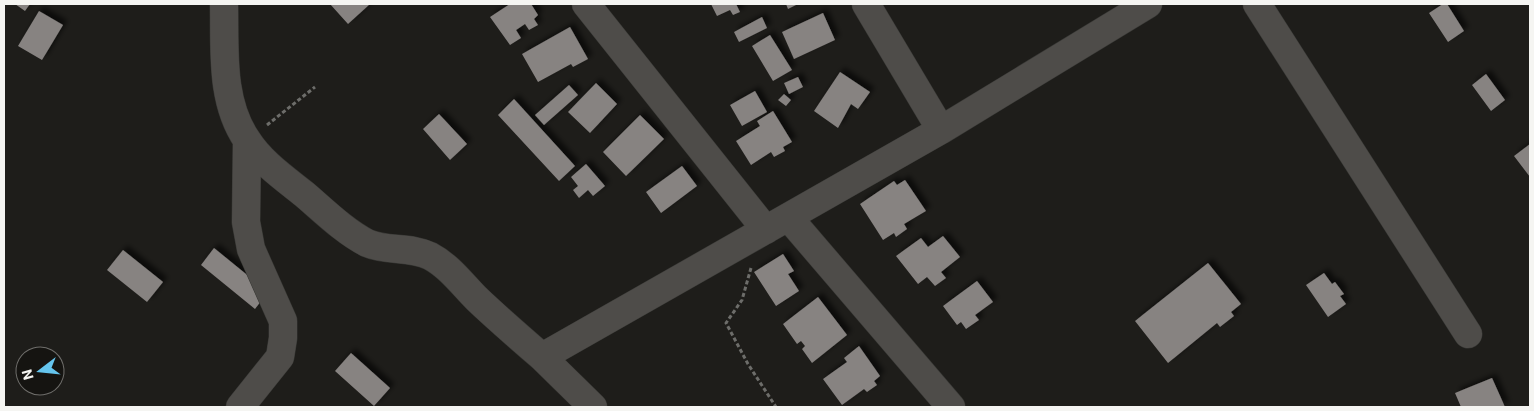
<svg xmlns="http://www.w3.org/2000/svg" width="1534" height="411" font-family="Roboto,sans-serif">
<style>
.building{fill:#878381;filter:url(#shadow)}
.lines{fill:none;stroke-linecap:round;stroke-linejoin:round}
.minor-casing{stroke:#373734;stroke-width:29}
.path{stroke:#6d6d6a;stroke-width:3;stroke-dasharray:4 2.5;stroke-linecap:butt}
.minor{stroke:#4e4c49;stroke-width:28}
</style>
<defs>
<filter id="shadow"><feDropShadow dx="4.5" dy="-4.5" stdDeviation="2.5" flood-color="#0009"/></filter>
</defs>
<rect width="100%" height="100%" fill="#1e1d1a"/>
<path class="building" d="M15,4H30L25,11Z
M330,4H370L348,24Z
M510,4H531L538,15L534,19L538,25L529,30L525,24L516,30L521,38L510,45L490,17Z
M711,4H736L740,12L733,15L730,10L717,16Z
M786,4H798L788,9Z
M1443,4H1447L1464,31L1448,42L1429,13Z
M39,11L63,25L42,60L18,46Z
M823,13L835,40L794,59L782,32Z
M762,17L767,28L739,42L734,32Z
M570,27L588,59L573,67L571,64L538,82L522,54Z
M770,35L792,70L773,81L752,46Z
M840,72L870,92L858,109L851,104L838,128L814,111Z
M1486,74L1505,100L1491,111L1472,85Z
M798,77L803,87L789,94L784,83Z
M596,83L617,104L590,133L568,112Z
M569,85L578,95L544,125L535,115Z
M755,91L767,112L742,126L730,105Z
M784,94L791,100L786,106L778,100Z
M514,99L575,166L559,181L498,115Z
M773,111L792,142L783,147L785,151L774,157L771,152L751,165L736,141L760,126L757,121Z
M439,114L467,144L450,160L423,129Z
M640,115L664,139L626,176L603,152Z
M1530,144V177L1514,156Z
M586,164L605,186L593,196L588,190L579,198L573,190L578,186L571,177Z
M682,166L697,186L661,213L646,192Z
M905,180L926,211L904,224L907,229L896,237L894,233L883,240L860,204L894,181L897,185Z
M943,236L960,257L941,272L946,278L935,286L927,277L918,284L896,256L921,238L928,247Z
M214,248L268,292L255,309L201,265Z
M123,250L163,282L147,302L107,270Z
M783,254L794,271L788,274L799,291L776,306L754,272Z
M1208,263L1241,304L1231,312L1234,316L1220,327L1217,323L1168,363L1135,321Z
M1324,273L1332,284L1335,282L1344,294L1340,296L1346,304L1328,317L1306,285Z
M977,281L993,302L975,315L979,320L966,329L961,322L957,325L943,306Z
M818,297L847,335L812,363L802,349L805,346L801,341L797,344L783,324Z
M859,346L880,376L874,381L877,385L867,392L864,389L842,405L823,379L847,362L844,358Z
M351,353L390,388L374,406L335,371Z
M1492,378L1505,407H1461L1455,393Z"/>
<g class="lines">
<g class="minor-casing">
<path id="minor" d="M224,4C225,49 220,101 247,140C261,162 284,178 304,194C324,211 344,231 367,243C387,252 410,246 430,256C449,266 462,284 477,299C498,319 520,338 542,357
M586,4L766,230
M866,4L941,130
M1257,4L1468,334
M789,218L951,407
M240,407L280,357L283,338V321L251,249L246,222L247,140
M593,407L542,357L941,130L1148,4"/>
</g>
<path class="path" d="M267,125L315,87
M751,268L742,300L726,323L748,364L776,407"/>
<use href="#minor" class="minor"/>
</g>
<rect width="1534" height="411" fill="none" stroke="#f5f5f2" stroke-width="10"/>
<g transform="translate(40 371) rotate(254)"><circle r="24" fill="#151411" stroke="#6f6e6b"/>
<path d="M0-4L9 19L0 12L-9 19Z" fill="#65c5ee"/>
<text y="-8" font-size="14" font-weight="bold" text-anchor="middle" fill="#f5f5f2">N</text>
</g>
</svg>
